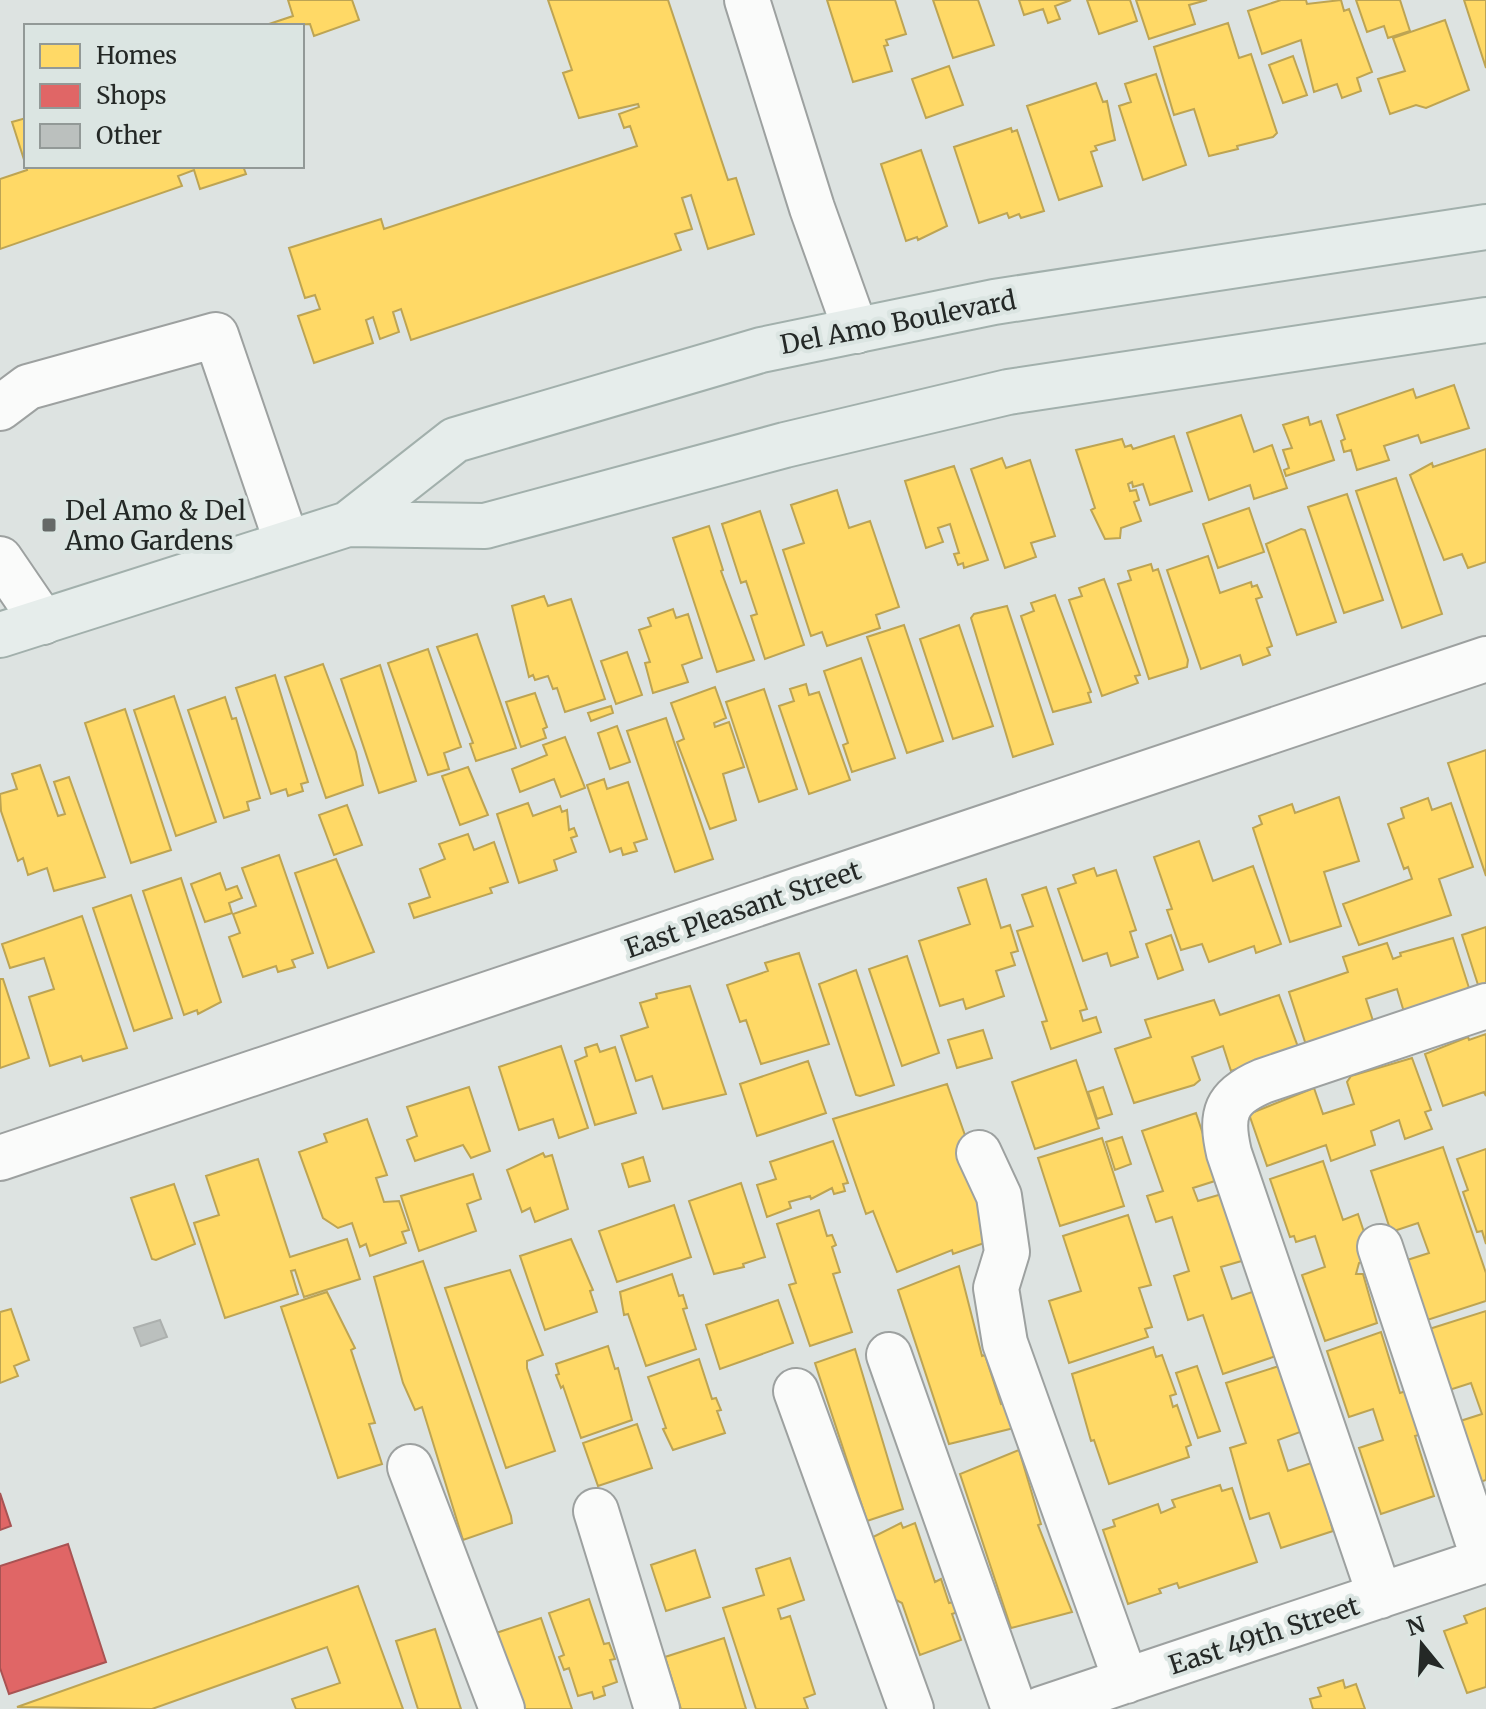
<svg xmlns="http://www.w3.org/2000/svg" width="1486" height="1709" font-family="Merriweather,serif">
<style>
.homes{fill:#ffd966;stroke:#bda453;stroke-width:2}
.shops{fill:#e06666;stroke:#a85353;stroke-width:2}
.building{fill:#bbc0be;stroke:#acb0ae;stroke-width:2}
.lines{fill:none;stroke-linecap:round;stroke-linejoin:round}
.minor-casing{stroke:#9da1a0;stroke-width:48}
.major-casing{stroke:#a2b0ac;stroke-width:48}
.minor{stroke:#fafbfa;stroke-width:44}
.major{stroke:#e6edeb;stroke-width:44}
.poi-dot{fill:#656967;stroke:#dbe5e2;stroke-width:3}
.labels{text-anchor:middle;dominant-baseline:central;stroke-width:8;stroke-linejoin:round;paint-order:stroke}
.street-label{font-size:26px;fill:#242826;stroke:#dbe5e2}
.poi-label{font-size:26px;fill:#242826;stroke:#dbe5e2;text-anchor:start}
</style>
<rect width="100%" height="100%" fill="#dde3e1"/>
<path class="homes" d="M288,0H352L359,20L314,36L310,24L263,26L293,16Z
M548,0H668L728,180L736,178L754,234L708,249L691,195L682,198L692,229L675,234L681,250L411,340L401,309L393,312L399,332L380,339L373,317L366,320L373,343L314,363L298,316L320,309L315,295L305,298L289,248L381,219L384,229L637,146L630,126L624,128L619,114L639,107L638,104L579,118L563,73L572,70Z
M827,0H895L906,34L886,40L888,45L884,46L892,71L853,82Z
M933,0H978L994,45L953,58Z
M1019,0H1071L1055,6L1060,19L1048,23L1043,9L1024,15Z
M1087,0H1130L1137,21L1099,34Z
M1136,0H1207L1189,5L1195,24L1149,39Z
M1281,0H1306L1307,4L1341,0L1344,11L1349,9L1372,72L1357,78L1361,91L1342,98L1337,84L1314,92L1301,40L1262,54L1248,11Z
M1356,0H1400L1410,31L1388,38L1384,26L1367,32Z
M1464,0H1486V68Z
M1445,20L1469,90L1426,108L1416,105L1390,114L1378,79L1405,71L1393,38Z
M1228,23L1239,58L1251,54L1277,133L1273,137L1237,146L1238,149L1209,156L1194,109L1174,115L1154,47Z
M1293,56L1307,95L1283,103L1269,65Z
M949,66L963,105L926,118L912,79Z
M1156,74L1186,165L1143,180L1119,106L1131,102L1125,84Z
M1096,83L1103,102L1107,101L1115,140L1095,146L1097,150L1091,152L1102,186L1059,200L1027,106Z
M26,118V166L12,122Z
M1011,128L1012,132L1017,130L1044,211L1021,218L1019,214L1009,218L1007,213L979,223L954,147Z
M921,150L947,226L918,240L917,237L906,241L881,164Z
M26,166H243L246,174L200,189L194,170L178,176L182,186L0,249V179L27,170Z
M1454,385L1469,428L1421,443L1418,435L1384,446L1389,460L1357,470L1351,450L1344,452L1341,441L1345,439L1337,415L1413,389L1416,398Z
M1241,415L1254,452L1272,445L1287,488L1254,499L1250,485L1209,500L1187,433Z
M1308,417L1310,425L1321,421L1334,460L1286,476L1284,470L1289,468L1283,450L1292,448L1283,425Z
M1174,436L1192,491L1150,505L1143,484L1133,487L1132,482L1128,484L1130,491L1136,490L1139,500L1134,502L1141,521L1121,528L1120,538L1105,539L1091,510L1095,508L1076,450L1122,439L1125,447L1131,445L1133,449Z
M1486,449V562L1468,568L1462,554L1444,560L1410,475L1432,463L1433,467Z
M1002,458L1006,468L1030,460L1055,536L1031,543L1036,557L1005,568L971,469Z
M954,466L988,560L964,568L963,563L958,565L954,554L959,553L950,524L938,528L943,542L926,548L905,481Z
M1396,478L1442,614L1402,628L1356,491Z
M837,490L849,528L870,521L899,607L876,615L880,628L827,646L822,632L811,636L783,550L804,543L791,505Z
M1347,494L1383,600L1344,613L1308,507Z
M1249,508L1264,552L1218,568L1203,524Z
M760,511L804,645L765,659L751,616L757,614L746,581L741,583L722,524Z
M709,526L723,570L721,571L754,660L717,672L673,538Z
M1301,529L1305,530L1336,622L1297,635L1266,544Z
M1208,556L1220,593L1251,582L1252,587L1257,585L1262,597L1256,599L1272,646L1267,648L1270,655L1243,665L1240,655L1201,669L1167,570Z
M1151,564L1153,571L1158,569L1188,660L1187,667L1149,679L1118,584L1131,580L1128,571Z
M1104,579L1140,675L1135,676L1138,683L1102,696L1069,600L1082,596L1079,588Z
M1055,595L1091,692L1088,693L1091,702L1053,712L1021,616L1034,611L1031,603Z
M544,596L548,606L571,599L605,699L565,712L557,688L553,689L548,676L535,680L533,675L529,677L512,606Z
M1007,606L1053,744L1013,757L971,618L974,614Z
M673,609L676,618L688,614L702,658L682,665L688,682L653,693L645,663L650,662L639,630L651,626L648,618Z
M904,625L943,741L907,753L867,637Z
M959,625L993,726L953,739L920,639Z
M477,634L516,748L476,761L470,744L473,743L437,647Z
M428,649L461,747L444,753L449,769L428,775L388,663Z
M627,652L642,695L616,704L601,661Z
M861,658L895,758L852,772L843,745L848,743L824,671Z
M323,664L356,752L363,785L326,798L285,677Z
M380,665L416,781L379,793L341,679Z
M275,675L308,782L301,784L303,791L288,796L286,789L271,794L236,688Z
M806,684L809,695L819,692L850,780L809,794L779,706L794,701L790,689Z
M715,687L726,718L714,723L715,727L729,722L744,767L723,774L736,820L710,829L677,742L684,739L671,703Z
M764,689L797,789L759,802L726,702Z
M535,693L547,727L543,729L546,738L521,747L506,702Z
M174,696L216,822L176,836L134,710Z
M225,697L232,719L236,718L260,798L247,802L249,810L224,818L188,710Z
M611,706L613,713L591,721L588,713Z
M125,709L171,850L131,863L85,723Z
M666,718L713,859L675,872L627,731Z
M617,726L630,762L610,769L598,733Z
M565,737L585,788L561,797L554,779L520,792L512,769L547,755L543,745Z
M1486,750V876L1448,763Z
M40,765L58,816L65,814L54,782L69,777L105,877L54,891L47,868L28,875L23,858L18,861L1,811L0,794L17,789L12,774Z
M468,767L488,815L460,825L442,776Z
M604,779L607,789L628,782L647,839L634,843L637,851L623,855L621,848L610,852L587,785Z
M1339,797L1359,861L1324,872L1341,926L1290,942L1253,828L1262,824L1259,816L1292,804L1295,813Z
M1428,798L1432,810L1451,803L1473,867L1439,879L1451,915L1359,945L1343,904L1412,879L1408,867L1404,869L1388,824L1404,818L1401,808Z
M528,803L533,816L560,806L562,812L567,810L569,830L574,828L577,836L571,838L576,852L554,860L557,870L519,883L497,814Z
M347,805L362,845L334,855L319,815Z
M468,834L474,850L494,842L508,882L490,888L492,893L414,918L409,904L430,897L420,869L445,859L439,844Z
M1199,841L1213,881L1253,866L1281,944L1256,953L1254,946L1209,962L1202,944L1181,950L1167,910L1172,909L1154,857Z
M279,855L313,953L292,960L295,967L278,972L276,966L243,977L229,937L240,933L233,914L256,906L242,868Z
M336,859L374,952L328,968L295,873Z
M1094,868L1097,876L1116,870L1136,930L1130,932L1138,957L1111,966L1107,953L1083,961L1058,889L1076,883L1073,875Z
M220,873L226,890L237,886L242,898L229,903L232,913L205,922L191,884Z
M181,878L221,1002L198,1014L197,1010L184,1015L143,891Z
M986,879L1001,928L1010,925L1018,951L1011,953L1015,965L996,971L1004,996L966,1009L963,999L940,1006L919,941L970,924L958,888Z
M1046,887L1087,1009L1080,1011L1083,1021L1096,1017L1101,1032L1051,1049L1042,1022L1047,1021L1017,931L1033,926L1022,895Z
M131,895L172,1018L134,1031L93,908Z
M82,916L127,1048L83,1061L81,1056L50,1066L29,997L54,989L44,958L10,968L2,944Z
M1486,927V985L1479,988L1462,935Z
M1171,935L1183,970L1158,979L1146,944Z
M1453,938L1470,991L1404,1012L1397,989L1366,999L1374,1024L1306,1045L1289,992L1348,972L1343,957L1387,943L1393,959L1401,956L1400,953Z
M799,953L829,1044L761,1064L746,1020L740,1022L727,985L768,971L765,963Z
M907,956L939,1053L902,1066L869,969Z
M856,970L894,1085L860,1096L856,1095L819,984Z
M0,979H3L29,1058L0,1068Z
M690,986L726,1094L663,1109L652,1076L636,1081L621,1036L648,1027L640,1003L657,998L656,994Z
M1279,995L1298,1047L1231,1071L1223,1046L1192,1057L1200,1080L1194,1085L1134,1103L1115,1049L1151,1037L1145,1020L1214,1000L1220,1015Z
M983,1030L992,1058L957,1068L948,1040Z
M1486,1034V1096L1484,1092L1443,1106L1425,1054L1468,1037L1469,1040Z
M597,1044L600,1052L615,1047L636,1113L595,1125L575,1061L587,1056L585,1048Z
M561,1046L588,1128L559,1138L553,1119L519,1130L499,1067Z
M1412,1058L1431,1110L1425,1112L1432,1129L1405,1139L1399,1120L1371,1131L1375,1145L1331,1161L1326,1145L1267,1166L1249,1114L1314,1088L1323,1114L1354,1104L1347,1082L1351,1076Z
M1076,1060L1099,1128L1035,1149L1012,1082Z
M808,1061L826,1113L757,1136L740,1084Z
M947,1084L974,1161L987,1242L953,1254L952,1250L897,1272L873,1211L866,1214L833,1119Z
M469,1087L490,1151L471,1158L463,1145L415,1161L407,1140L417,1136L407,1107Z
M1103,1087L1112,1114L1097,1119L1088,1092Z
M1196,1113L1218,1180L1193,1188L1198,1201L1222,1194L1245,1260L1221,1267L1232,1299L1255,1291L1276,1356L1223,1374L1203,1315L1188,1320L1174,1276L1189,1271L1172,1217L1156,1222L1147,1196L1163,1191L1142,1131Z
M367,1119L387,1175L376,1178L384,1202L399,1201L409,1230L402,1232L406,1243L370,1256L366,1244L360,1247L352,1223L338,1228L323,1218L299,1152L327,1142L324,1134Z
M1122,1137L1131,1164L1115,1170L1106,1142Z
M1102,1138L1124,1206L1060,1226L1038,1158Z
M833,1141L848,1183L843,1184L845,1191L834,1194L832,1188L811,1199L810,1196L789,1202L791,1208L767,1217L757,1185L776,1179L770,1162Z
M1443,1147L1486,1273V1301L1421,1322L1401,1262L1429,1253L1418,1223L1391,1232L1371,1171Z
M1486,1149V1244L1482,1231L1477,1232L1463,1192L1468,1190L1457,1159Z
M543,1153L545,1157L552,1155L568,1209L535,1222L530,1208L522,1212L507,1170Z
M643,1157L650,1181L629,1187L622,1164Z
M258,1159L290,1257L347,1239L360,1279L304,1297L295,1270L291,1271L298,1294L225,1318L194,1223L219,1215L206,1176Z
M1323,1161L1343,1220L1358,1214L1369,1247L1372,1259L1359,1263L1356,1274H1363L1377,1323L1325,1341L1302,1275L1325,1267L1315,1236L1296,1242L1294,1236L1290,1237L1270,1179Z
M473,1174L481,1199L467,1204L476,1231L419,1251L401,1196Z
M741,1183L765,1257L743,1264L744,1267L714,1274L689,1201Z
M174,1184L195,1244L156,1260L152,1259L131,1198Z
M674,1205L691,1257L617,1282L599,1231Z
M819,1210L827,1236L832,1235L836,1245L832,1247L840,1272L833,1274L852,1332L810,1346L789,1285L796,1283L777,1224Z
M1128,1215L1151,1285L1139,1288L1152,1327L1145,1329L1148,1337L1069,1363L1049,1301L1081,1291L1063,1236Z
M571,1239L593,1290L590,1291L597,1312L545,1330L520,1256Z
M423,1261L511,1516L512,1523L463,1540L422,1407L415,1410L403,1383L374,1277Z
M959,1266L982,1356L985,1355L1001,1404L1005,1403L1014,1428L949,1444L898,1290Z
M510,1270L543,1355L527,1361V1368L555,1451L506,1468L445,1288Z
M672,1274L679,1296L683,1295L687,1308L683,1309L696,1349L646,1366L628,1314L624,1315L620,1292Z
M327,1292L355,1348L351,1350L375,1423L369,1424L382,1464L338,1478L281,1307Z
M778,1300L793,1343L720,1369L706,1325Z
M11,1309L29,1360L14,1366L18,1376L0,1383V1312Z
M1486,1311V1480L1474,1484L1454,1423L1482,1414L1471,1383L1443,1392L1423,1331Z
M1381,1332L1400,1393L1415,1388L1430,1432L1415,1436L1434,1496L1381,1514L1359,1448L1383,1440L1373,1409L1349,1417L1327,1351Z
M608,1346L615,1369L618,1368L632,1420L581,1438L563,1386L561,1388L556,1375L559,1374L556,1364Z
M1153,1347L1156,1357L1162,1355L1176,1394L1170,1396L1173,1407L1177,1405L1191,1445L1186,1447L1189,1457L1109,1484L1094,1440L1091,1441L1072,1374Z
M855,1349L903,1509L867,1521L815,1363Z
M699,1359L712,1399L716,1398L721,1410L717,1411L725,1433L673,1450L663,1429L666,1428L648,1377Z
M1197,1366L1220,1431L1198,1438L1176,1373Z
M1279,1366L1303,1431L1278,1440L1288,1471L1314,1462L1333,1531L1281,1548L1269,1513L1250,1519L1230,1448L1246,1443L1226,1383Z
M637,1424L652,1468L598,1486L583,1443Z
M1019,1450L1041,1524L1038,1525L1072,1612L1011,1628L960,1474Z
M1220,1485L1222,1491L1232,1488L1257,1562L1179,1588L1177,1583L1159,1589L1161,1593L1128,1604L1103,1530L1115,1526L1113,1520L1158,1504L1161,1513L1175,1507L1172,1500Z
M901,1523L903,1528L915,1523L935,1582L941,1579L949,1603L954,1602L958,1612L952,1614L961,1640L920,1655L902,1603L894,1599L873,1537Z
M695,1550L710,1597L666,1611L651,1565Z
M790,1558L804,1600L778,1609L781,1619L790,1616L815,1694L804,1698L808,1709H756L723,1608L764,1595L756,1569Z
M358,1586L403,1709H296L292,1699L340,1683L327,1647L152,1709L17,1707Z
M589,1599L604,1644L609,1643L615,1659L610,1660L617,1682L603,1687L605,1695L594,1699L592,1692L578,1696L569,1668L564,1670L559,1657L564,1655L549,1613Z
M1486,1608V1687L1467,1693L1444,1631L1467,1623L1464,1616Z
M541,1618L572,1709H514L493,1634Z
M435,1629L461,1709H418L396,1641Z
M724,1638L746,1709H681L665,1657Z
M1343,1680L1345,1688L1356,1684L1365,1709H1313L1310,1699L1321,1696L1318,1688Z"/>
<path class="shops" d="M0,1493L11,1526L0,1530Z
M68,1544L106,1662L9,1694L0,1668V1566Z"/>
<path class="building" d="M160,1320L167,1337L141,1346L134,1328Z"/>
<g class="lines">
<g class="minor-casing">
<path id="minor" d="M747,0L812,208L856,331
M0,408L28,387L216,335L287,543
M0,559L43,622
M979,1153L999,1196L1007,1252L996,1288L1005,1343L1126,1681
M0,1158L1486,659
M1380,1247L1484,1560
M889,1355L1014,1709
M796,1391L911,1709
M410,1467L502,1709
M596,1511L657,1709
M1380,1596L1229,1153C1220,1114 1225,1097 1263,1081L1486,1006
M1041,1709L1486,1560"/>
</g>
<g class="major-casing">
<path id="major" d="M348,524L455,440L761,350L994,302L1486,227
M0,635L348,524L485,526L785,445L1008,392L1486,320"/>
</g>
<use href="#minor" class="minor"/>
<use href="#major" class="major"/>
</g>
<rect class="poi-dot" x="41" y="517" width="16" height="16" rx="4"/>
<g class="labels">
<g class="street-label">
<text transform="translate(898 322) rotate(-11)">Del Amo Boulevard</text>
<text transform="translate(743 909) rotate(-19)">East Pleasant Street</text>
<text transform="translate(1264 1635) rotate(-18)">East 49th Street</text>
</g>
<g class="poi-label">
<text x="65" y="510">Del Amo &amp; Del<tspan x="65" dy="30">Amo Gardens</tspan></text>
</g>
</g>
<rect x="24" y="24" width="280" height="144" fill="#dbe5e2" stroke="#929997" stroke-width="2"/>
<rect x="40" y="44" width="40" height="24" fill="#ffd966" stroke="#929997" stroke-width="2"/>
<text x="96" y="64" font-size="24" fill="#242826">Homes</text>
<rect x="40" y="84" width="40" height="24" fill="#e06666" stroke="#929997" stroke-width="2"/>
<text x="96" y="104" font-size="24" fill="#242826">Shops</text>
<rect x="40" y="124" width="40" height="24" fill="#bbc0be" stroke="#929997" stroke-width="2"/>
<text x="96" y="144" font-size="24" fill="#242826">Other</text>
<g transform="translate(1422 1645) rotate(342)" stroke="#dbe5e2" stroke-width="6" paint-order="stroke">
<path d="M0-6L14 30L0 20L-14 30Z" fill="#242826"/>
<text y="-12" font-size="22" font-weight="bold" text-anchor="middle" fill="#242826">N</text>
</g>
</svg>
